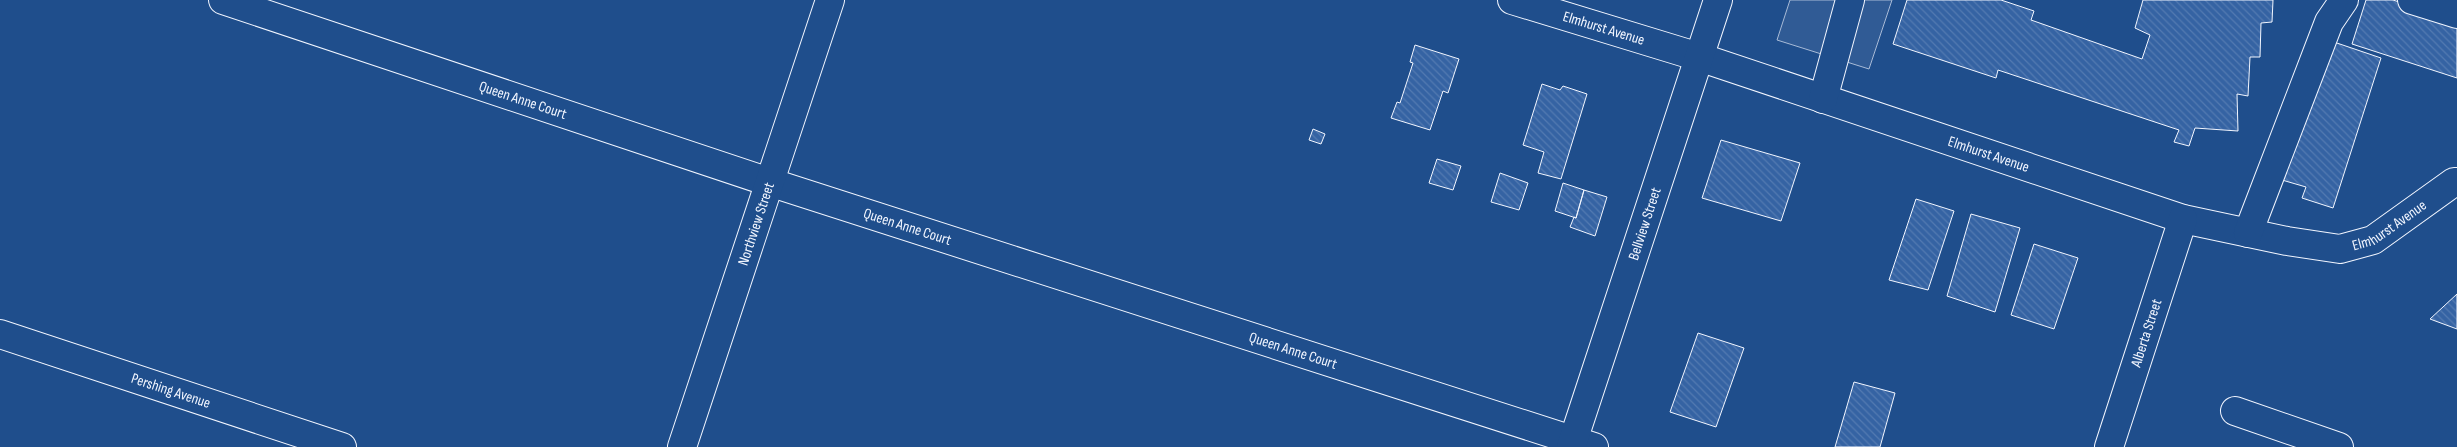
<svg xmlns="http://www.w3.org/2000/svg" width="2457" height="447" font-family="'Sofia Sans Condensed',sans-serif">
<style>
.built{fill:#305b95;stroke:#a8bbd7}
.building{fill:url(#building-back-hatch);stroke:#f2f6ff}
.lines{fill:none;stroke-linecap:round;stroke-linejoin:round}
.minor-casing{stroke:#f2f6ff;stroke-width:30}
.minor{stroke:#1f4e8c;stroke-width:28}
.labels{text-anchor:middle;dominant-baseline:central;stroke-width:4;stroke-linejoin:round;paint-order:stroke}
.street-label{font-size:15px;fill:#f2f6ff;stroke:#1f4e8c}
</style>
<defs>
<pattern id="building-back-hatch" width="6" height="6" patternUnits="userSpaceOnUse" patternTransform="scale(1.25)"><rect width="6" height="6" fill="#3563a3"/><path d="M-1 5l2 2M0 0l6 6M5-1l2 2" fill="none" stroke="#537ab1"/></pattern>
</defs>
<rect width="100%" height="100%" fill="#1f4e8c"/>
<path class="built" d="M1790,0H1892L1869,69L1777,40Z"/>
<path class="building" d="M1907,0H2001L2034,11L2031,20L2142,59L2150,35L2135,28L2143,0H2273L2272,22L2261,23L2260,57H2250L2248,96L2237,94L2238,131L2195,128L2189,146L2174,142L2179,130L1998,70L1996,78L1893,44Z
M2366,0H2393L2457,21V78L2352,44Z
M2328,40L2381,58L2333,208L2302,198L2306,187L2282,180Z
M1415,45L1459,59L1448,93L1443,91L1430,130L1391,118L1397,102L1400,103L1413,63L1410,62Z
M1542,84L1560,90L1563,86L1587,94L1561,179L1538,173L1544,152L1523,145Z
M1313,129L1325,134L1321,144L1309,140Z
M1721,140L1800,163L1781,221L1702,198Z
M1437,159L1461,166L1453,190L1429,183Z
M1500,173L1528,183L1519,210L1491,202Z
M1563,183L1584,190L1576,218L1555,211Z
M1584,190L1607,197L1595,236L1570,227L1574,217L1576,218Z
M1916,199L1954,211L1928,290L1889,280Z
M1971,214L2020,228L1995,312L1947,296Z
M2034,244L2078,258L2054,329L2011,315Z
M2457,294V329L2430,319Z
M1698,333L1744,348L1716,427L1670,412Z
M1854,382L1895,393L1880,447H1835Z"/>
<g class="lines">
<g class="minor-casing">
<g id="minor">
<path id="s1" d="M223,0L769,182L1594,447"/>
<path id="s2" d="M1512,0L1699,57L2183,219L2287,241L2340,249L2373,240L2454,182H2457"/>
<path d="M2412,0L2457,14"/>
<path d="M1823,99L1850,0"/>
<path d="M2248,233L2329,22L2344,0"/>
<path id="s3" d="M0,334L342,447"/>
<path d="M2235,411L2339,447"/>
<path id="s4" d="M682,447L830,0"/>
<path id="s5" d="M1571,447L1718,0"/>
<path id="s6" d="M2109,447L2183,219"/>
</g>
</g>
<use href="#minor" class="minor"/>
</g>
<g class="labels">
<g class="street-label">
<text stroke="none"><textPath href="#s2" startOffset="96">Elmhurst Avenue</textPath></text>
<text stroke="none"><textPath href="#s1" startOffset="316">Queen Anne Court</textPath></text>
<text stroke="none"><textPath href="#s2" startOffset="501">Elmhurst Avenue</textPath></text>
<text stroke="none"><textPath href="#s4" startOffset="235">Northview Street</textPath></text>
<text stroke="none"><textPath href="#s5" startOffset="235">Bellview Street</textPath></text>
<text stroke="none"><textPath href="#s2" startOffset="921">Elmhurst Avenue</textPath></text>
<text stroke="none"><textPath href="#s1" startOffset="721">Queen Anne Court</textPath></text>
<text stroke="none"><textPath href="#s6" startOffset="120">Alberta Street</textPath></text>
<text stroke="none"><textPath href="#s1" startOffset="1126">Queen Anne Court</textPath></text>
<text stroke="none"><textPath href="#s3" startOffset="180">Pershing Avenue</textPath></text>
</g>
</g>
</svg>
